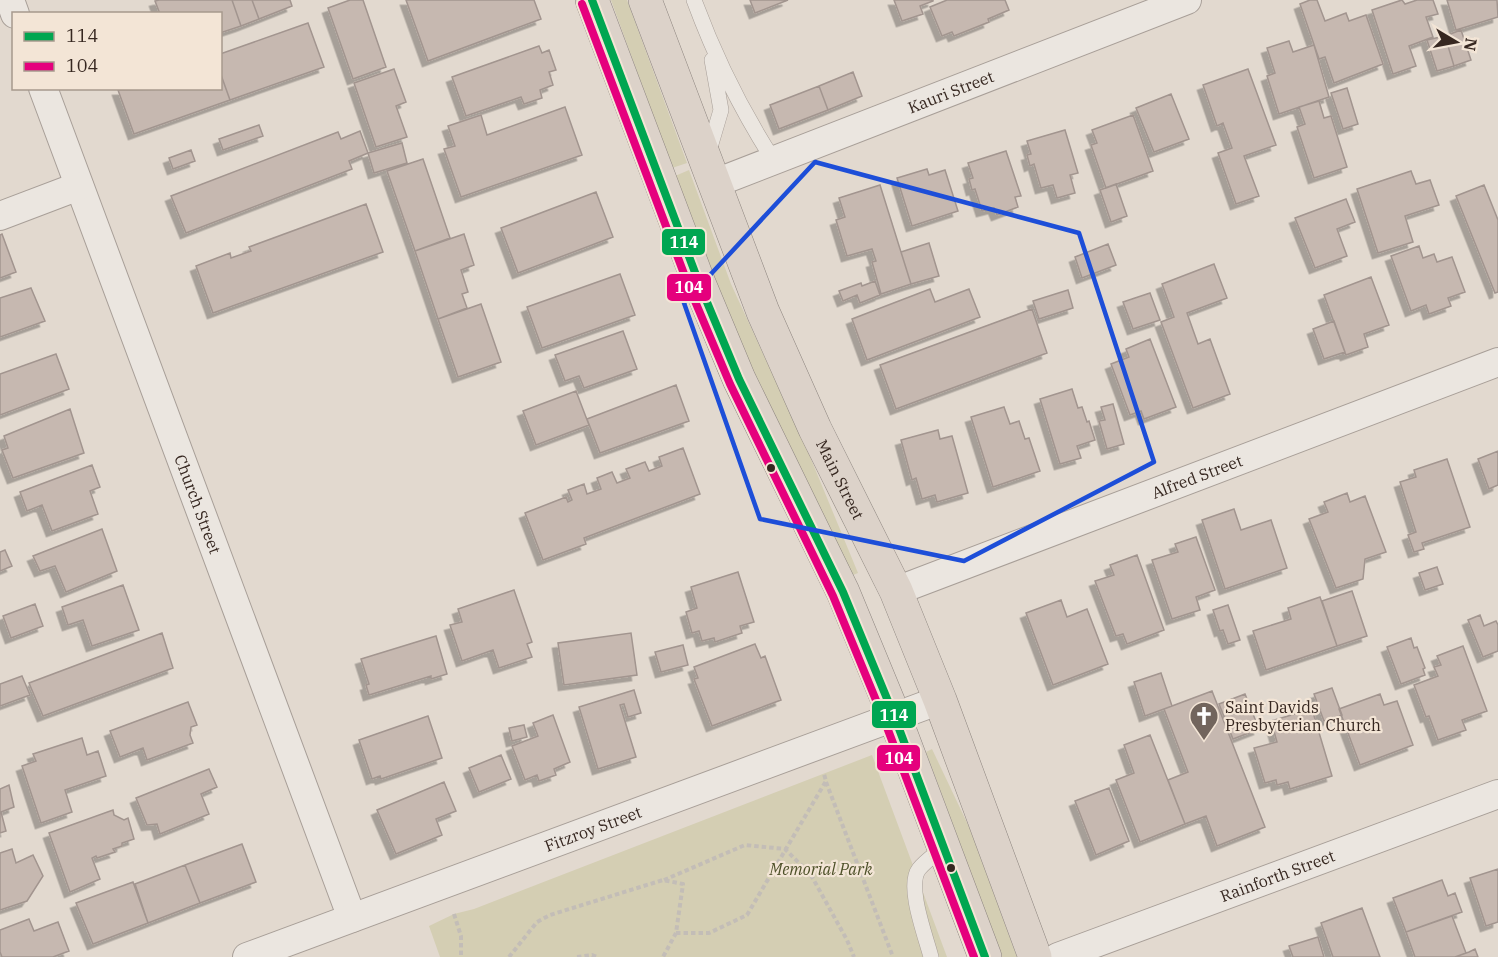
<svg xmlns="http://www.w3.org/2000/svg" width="1498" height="957" font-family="'IBM Plex Serif',serif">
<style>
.green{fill:#d4ceb3}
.building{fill:#c6b8b0;stroke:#a2958f;stroke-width:1.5;filter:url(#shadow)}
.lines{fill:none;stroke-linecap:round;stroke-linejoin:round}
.service-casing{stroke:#a89f98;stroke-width:16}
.minor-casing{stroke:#a89f98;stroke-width:30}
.trunk-casing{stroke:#8d857f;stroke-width:34}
.path{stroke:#c3bdb7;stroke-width:4;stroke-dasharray:4.5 3;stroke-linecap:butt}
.service{stroke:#ebe6e0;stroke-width:15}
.minor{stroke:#ebe6e0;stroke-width:28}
.trunk{stroke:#dcd2c9;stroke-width:33}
.bus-1-casing{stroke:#f3e5d6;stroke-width:12}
.bus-2-casing{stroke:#f3e5d6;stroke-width:12}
.bus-1{stroke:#00a651;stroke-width:8}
.bus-2{stroke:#e5007d;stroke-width:8}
.marked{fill:none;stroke:#1d4ed8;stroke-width:4.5;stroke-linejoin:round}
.bus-dot{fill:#362720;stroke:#f3e5d6;stroke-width:2}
.labels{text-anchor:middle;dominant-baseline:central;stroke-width:4.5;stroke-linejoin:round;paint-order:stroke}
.street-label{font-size:16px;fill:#362720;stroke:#f3e5d6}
.poi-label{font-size:16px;fill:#362720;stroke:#f3e5d6;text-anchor:start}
.park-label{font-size:16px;font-style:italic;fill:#4e5129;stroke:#f3e5d6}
.line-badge{stroke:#f3e5d6;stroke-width:2}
.badge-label{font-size:16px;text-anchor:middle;font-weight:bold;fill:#fff}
</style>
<defs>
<filter id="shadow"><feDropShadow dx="-5.5" dy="5.5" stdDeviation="0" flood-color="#0004"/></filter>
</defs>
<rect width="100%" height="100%" fill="#e2d9cf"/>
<path class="green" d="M611,0H627L687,163L672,168Z
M689,170L731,284L806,447L858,573L853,575L751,370L717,288L675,176Z
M932,749L970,829L1017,957H1002L926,752Z
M872,755L947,957H440L429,926L454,914L474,909Z"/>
<path class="building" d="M159,0H232L241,26L220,33V14H160L155,1Z
M232,0H252L259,19L241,26Z
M252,0H290L292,6L259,19Z
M350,0H363L386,67L353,79L328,8Z
M406,0H534L541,19L428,61Z
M750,0H788L755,13Z
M894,0H933V1L920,6L923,14L902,21Z
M947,0H1005L1009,10L988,19L989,22L954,36L952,32L942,36L930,7Z
M1310,0H1317L1325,21L1346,13L1349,21L1366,15L1383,64L1334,83L1325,57L1319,59L1300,4Z
M1402,0L1405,4L1417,0H1433L1438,14L1426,17L1433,37L1409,46L1416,66L1393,74L1372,10Z
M1447,0H1497L1498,17L1456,30Z
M308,23L324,67L230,100L220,72V54Z
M1461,30L1471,60L1454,66L1445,36Z
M1445,36L1454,66L1437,71L1427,40Z
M1289,41L1293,52L1314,45L1329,97L1279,114L1267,76L1275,73L1267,48Z
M539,46L542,53L549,50L556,70L549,72L553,85L540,90L542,98L524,104L521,97L466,116L452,77Z
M394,69L406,102L396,106L407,137L376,147L354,83Z
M1248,69L1276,145L1244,156L1259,196L1236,204L1218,153L1232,148L1223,123L1217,126L1203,85Z
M220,72L230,100L134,134L118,90L220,88Z
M853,72L862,96L828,110L819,86Z
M819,86L828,110L779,129L770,105Z
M1347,88L1358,124L1343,129L1331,93Z
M1171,94L1189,139L1154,152L1136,108Z
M1319,101L1324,118L1331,116L1347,167L1314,178L1297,127L1305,124L1299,107Z
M565,107L582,155L461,197L444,149L455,146L448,126L481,115L487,135Z
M1133,115L1153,171L1106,188L1091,145L1097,143L1092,130Z
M259,125L263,136L223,150L219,139Z
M1065,130L1078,173L1070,175L1075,193L1057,198L1053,185L1041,188L1034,164L1030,166L1027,155L1031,154L1027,141Z
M360,131L368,153L349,161L352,169L186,233L171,196L338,132L341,139Z
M402,143L407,163L374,173L368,153Z
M191,150L195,161L173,169L169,158Z
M1006,151L1021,196L1015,197L1018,207L997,215L994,208L982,211L975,189L972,190L969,179L973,178L968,163Z
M423,159L450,238L415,251L387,171Z
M927,169L929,175L945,170L958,211L912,226L897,178Z
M1411,171L1416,184L1430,180L1439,205L1405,216L1413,242L1378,253L1357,189Z
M1116,184L1127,216L1111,222L1100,190Z
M880,185L911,284L881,294L872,262L876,261L872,249L847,256L836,220L845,217L839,198Z
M1484,185L1498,220V292L1495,293L1456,196Z
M596,192L613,237L518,273L501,228Z
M1346,199L1355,222L1337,229L1347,256L1315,268L1295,218Z
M366,204L383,252L213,313L196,266L230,253L231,258L251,251L249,247Z
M2,234L16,272L0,278V235Z
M464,234L474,265L461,270L468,292L462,294L467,308L438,319L415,251Z
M929,243L939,276L911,284L901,252Z
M1108,244L1116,265L1082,278L1075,257Z
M1419,246L1423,258L1434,254L1437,262L1452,257L1465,292L1448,298L1451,306L1429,314L1426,305L1411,311L1391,256Z
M1214,264L1227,298L1187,313L1198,344L1210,339L1230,394L1193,408L1161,322L1174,317L1162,284Z
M620,274L635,315L542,348L527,307Z
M1371,277L1389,325L1364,334L1368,347L1346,355L1324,295Z
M875,281L880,295L860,303L857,295L843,301L839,291L861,283L862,286Z
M31,288L45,321L0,337V298Z
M930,289L935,302L969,289L980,317L867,360L852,319Z
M1068,290L1073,308L1039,319L1033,301Z
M1150,293L1160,320L1133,329L1123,302Z
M481,304L501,362L458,377L438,319Z
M1032,309L1047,353L896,409L880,365Z
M1334,321L1345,352L1324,359L1313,329Z
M623,331L637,369L584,388L579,376L565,381L555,355Z
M1150,339L1176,407L1144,419L1141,411L1130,415L1111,364L1129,357L1126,349Z
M56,354L69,389L0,415V374Z
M676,385L689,421L600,453L587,419Z
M1072,389L1078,408L1082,407L1087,422L1089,421L1095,440L1077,446L1081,458L1060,464L1040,399Z
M576,391L589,425L536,445L523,411Z
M1113,404L1124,444L1107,449L1099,421L1105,420L1101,407Z
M1004,407L1010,424L1019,421L1025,439L1029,438L1040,471L993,487L971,417Z
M70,409L84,453L13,478L2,450L8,448L4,436Z
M938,430L940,439L952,436L968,493L937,502L935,495L922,499L916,478L912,480L901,440Z
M683,448L700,494L584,538L586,544L543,560L525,513L566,497L568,502L572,500L568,490L584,484L587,494L601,489L597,478L612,472L617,483L630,478L626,469L645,462L649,471L662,466L659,457Z
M1498,451V485L1489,489L1478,459Z
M1447,459L1470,527L1422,543L1424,549L1414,552L1408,535L1416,532L1400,482L1416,477L1414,470Z
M92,465L100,487L90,491L98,514L52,531L42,505L27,511L20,492Z
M1347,493L1350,502L1365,496L1386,552L1365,559L1363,579L1336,588L1309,519L1328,512L1324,502Z
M1234,509L1241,530L1271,520L1287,568L1225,589L1202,520Z
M102,529L117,571L66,592L55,566L40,571L33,556Z
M1196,537L1215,590L1196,597L1200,610L1172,619L1152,560L1178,552L1175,544Z
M5,550L12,566L0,571V552Z
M1137,555L1164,630L1127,644L1123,634L1116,636L1095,581L1114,575L1110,565Z
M1437,567L1443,584L1425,590L1419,573Z
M738,572L754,622L740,626L742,633L715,642L714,638L702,641L699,631L692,633L686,612L697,608L691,587Z
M123,585L139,630L92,646L83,620L68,625L62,607Z
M514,590L532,642L527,644L532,657L499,668L493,650L462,661L450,625L462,622L458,609Z
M1352,591L1367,636L1337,646L1322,601Z
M1320,597L1337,646L1266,670L1253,631L1291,619L1288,608Z
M1061,600L1067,617L1087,609L1108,664L1053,685L1026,613Z
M35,604L43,626L11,638L3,616Z
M1228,605L1240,640L1228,644L1223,630L1220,631L1213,610Z
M1480,615L1484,626L1496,621L1498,625V651L1483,657L1468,620Z
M162,633L173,668L43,716L29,683Z
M631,633L637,675L564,685L558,643Z
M436,636L447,674L431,679V676L369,695L366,685L369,684L361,659Z
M1411,638L1414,648L1417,647L1425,668L1423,669L1425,675L1401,684L1387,647Z
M755,644L761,658L765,656L781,700L712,726L694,679L698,678L694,667Z
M683,645L688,665L661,672L655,652Z
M1463,646L1487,711L1462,720L1466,730L1438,740L1429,716L1426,717L1414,685L1438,676L1434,667L1441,665L1437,656Z
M1161,673L1172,706L1145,716L1134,682Z
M22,676L30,695L0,706V684Z
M1332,688L1342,715L1324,721L1314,694Z
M634,690L641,713L628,717L624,704L620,705L636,757L598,769L579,707Z
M1212,691L1265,827L1217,846L1206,816L1185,824L1168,780L1188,772L1164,709Z
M1245,694L1259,729L1233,739L1219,704Z
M1380,694L1384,705L1397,701L1413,745L1360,765L1339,709Z
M188,702L197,725L191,727L190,735L193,743L147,760L143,748L120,757L110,731Z
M1312,709L1332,776L1290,789L1288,782L1277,785L1276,780L1265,783L1254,748L1277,742L1271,721Z
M553,715L570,762L554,769L556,775L539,781L537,775L525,780L512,746L538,736L533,723Z
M428,716L442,758L381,779L380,776L372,779L359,740Z
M524,725L527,737L512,741L509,728Z
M1150,735L1185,824L1140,842L1116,780L1134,773L1124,745Z
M82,738L87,755L98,751L106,776L65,790L72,812L41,823L22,766L36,761L33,754Z
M501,755L511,779L479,792L469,768Z
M209,769L217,787L201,794L209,814L160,834L157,824L147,825L136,798Z
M444,782L456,811L436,819L442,835L396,854L377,810Z
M9,785L14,807L1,812L6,831L0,833V789Z
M1109,788L1129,841L1096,855L1075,801Z
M113,810L114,815L124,820L128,818L134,839L122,843V846L113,849L115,852L97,858L96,856L92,858L100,879L70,892L49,833Z
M242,844L256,882L200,903L185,865Z
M12,849L16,863L33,855L43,876L27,901L0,910V853Z
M185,865L200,903L148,923L135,884Z
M1498,869V922L1486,926L1470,878Z
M1442,880L1448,896L1455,893L1462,912L1406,932L1393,898Z
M133,882L148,923L93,944L76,903Z
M1362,908L1380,957H1333L1321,923Z
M1452,916L1466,953L1455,957H1415L1406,932Z
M29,919L34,931L58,922L69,951L53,957H2L0,952V930Z
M1318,937L1324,957H1293L1289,946Z
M1475,949L1478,957H1455L1469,952Z"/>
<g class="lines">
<g class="service-casing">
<path id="service" d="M694,0C715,57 741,110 774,161
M708,154L721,110L712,60
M931,957C926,937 906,886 919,869C925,861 936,854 944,847"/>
</g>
<g class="minor-casing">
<g id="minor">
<path d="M10,0L15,14"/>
<path id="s1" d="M43,88L352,918"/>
<path id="s2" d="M713,184L1187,0"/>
<path d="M0,216L79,186"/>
<path id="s3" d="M896,591L1498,362"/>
<path id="s4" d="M247,957L940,700"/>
<path id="s5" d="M1058,957L1498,794"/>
</g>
</g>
<g class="trunk-casing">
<g id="trunk">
<path d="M592,0L699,283L739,379L843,592L895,718L985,957"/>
<path id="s6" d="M645,0L763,312L815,429L896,591L940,700L1035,957"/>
</g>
</g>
<path class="path" d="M826,782L893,957
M664,880L745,845L785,849L811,875L847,940L854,957
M454,914L461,936V957
M676,933H709L747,915L826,781L824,774
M509,957L537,922L550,915L663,880L683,884L676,933L663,957
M577,957L592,955L597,957"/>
<use href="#service" class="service"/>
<use href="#minor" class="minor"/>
<use href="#trunk" class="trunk"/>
<g class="bus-1-casing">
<path id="bus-1" d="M592,0L699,283L739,379L843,592L895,718L985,957"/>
</g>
<g class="bus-2-casing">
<path id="bus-2" d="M582,4L689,287L730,384L833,596L885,722L974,957"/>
</g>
<use href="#bus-1" class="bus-1"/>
<use href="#bus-2" class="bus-2"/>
</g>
<path class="marked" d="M815,162L1079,233L1154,462L964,561L760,519L684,303Z"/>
<defs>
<g id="church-pin" transform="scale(1.5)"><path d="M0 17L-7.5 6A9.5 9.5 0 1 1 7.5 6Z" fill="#72655d" stroke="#f3e5d6"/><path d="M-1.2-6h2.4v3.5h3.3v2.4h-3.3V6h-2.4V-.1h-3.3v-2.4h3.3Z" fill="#fff"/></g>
</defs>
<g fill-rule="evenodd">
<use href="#church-pin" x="1204" y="716"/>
</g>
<g class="bus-dot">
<circle cx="771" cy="468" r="5"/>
<circle cx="951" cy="868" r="5"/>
</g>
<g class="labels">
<g class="street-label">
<text stroke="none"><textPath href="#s2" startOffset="255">Kauri Street</textPath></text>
<text stroke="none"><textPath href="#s3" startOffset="322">Alfred Street</textPath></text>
<text stroke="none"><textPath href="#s6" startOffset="518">Main Street</textPath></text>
<text stroke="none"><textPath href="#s1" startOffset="444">Church Street</textPath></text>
<text stroke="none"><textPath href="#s4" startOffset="369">Fitzroy Street</textPath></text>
<text stroke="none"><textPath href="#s5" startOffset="234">Rainforth Street</textPath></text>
</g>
<g class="poi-label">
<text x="1225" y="707">Saint Davids<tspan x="1225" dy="18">Presbyterian Church</tspan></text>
</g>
<g class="park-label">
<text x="821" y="869">Memorial Park</text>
</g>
</g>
<g class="line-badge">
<rect x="661" y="228" width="45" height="28" rx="6" fill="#00a651"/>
<rect x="666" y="273" width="46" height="29" rx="6" fill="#e5007d"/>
<rect x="871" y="700" width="46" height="29" rx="6" fill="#00a651"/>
<rect x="876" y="744" width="45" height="28" rx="6" fill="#e5007d"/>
</g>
<g class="badge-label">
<text x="684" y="248">114</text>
<text x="689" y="293">104</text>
<text x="894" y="721">114</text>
<text x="899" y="764">104</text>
</g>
<rect x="12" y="12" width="210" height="78" fill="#f3e5d6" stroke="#a7998d" stroke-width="1.5"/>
<rect x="24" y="32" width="30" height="9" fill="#00a651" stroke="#a7998d" stroke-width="1.5"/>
<text x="66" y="42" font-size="18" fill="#362720">114</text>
<rect x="24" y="62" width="30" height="9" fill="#e5007d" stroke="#a7998d" stroke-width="1.5"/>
<text x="66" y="72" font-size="18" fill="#362720">104</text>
<g transform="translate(1456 42) rotate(100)" stroke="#f3e5d6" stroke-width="4.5" paint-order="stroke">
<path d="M0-4.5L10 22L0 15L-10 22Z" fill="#362720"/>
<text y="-9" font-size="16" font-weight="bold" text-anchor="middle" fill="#362720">N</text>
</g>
</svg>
